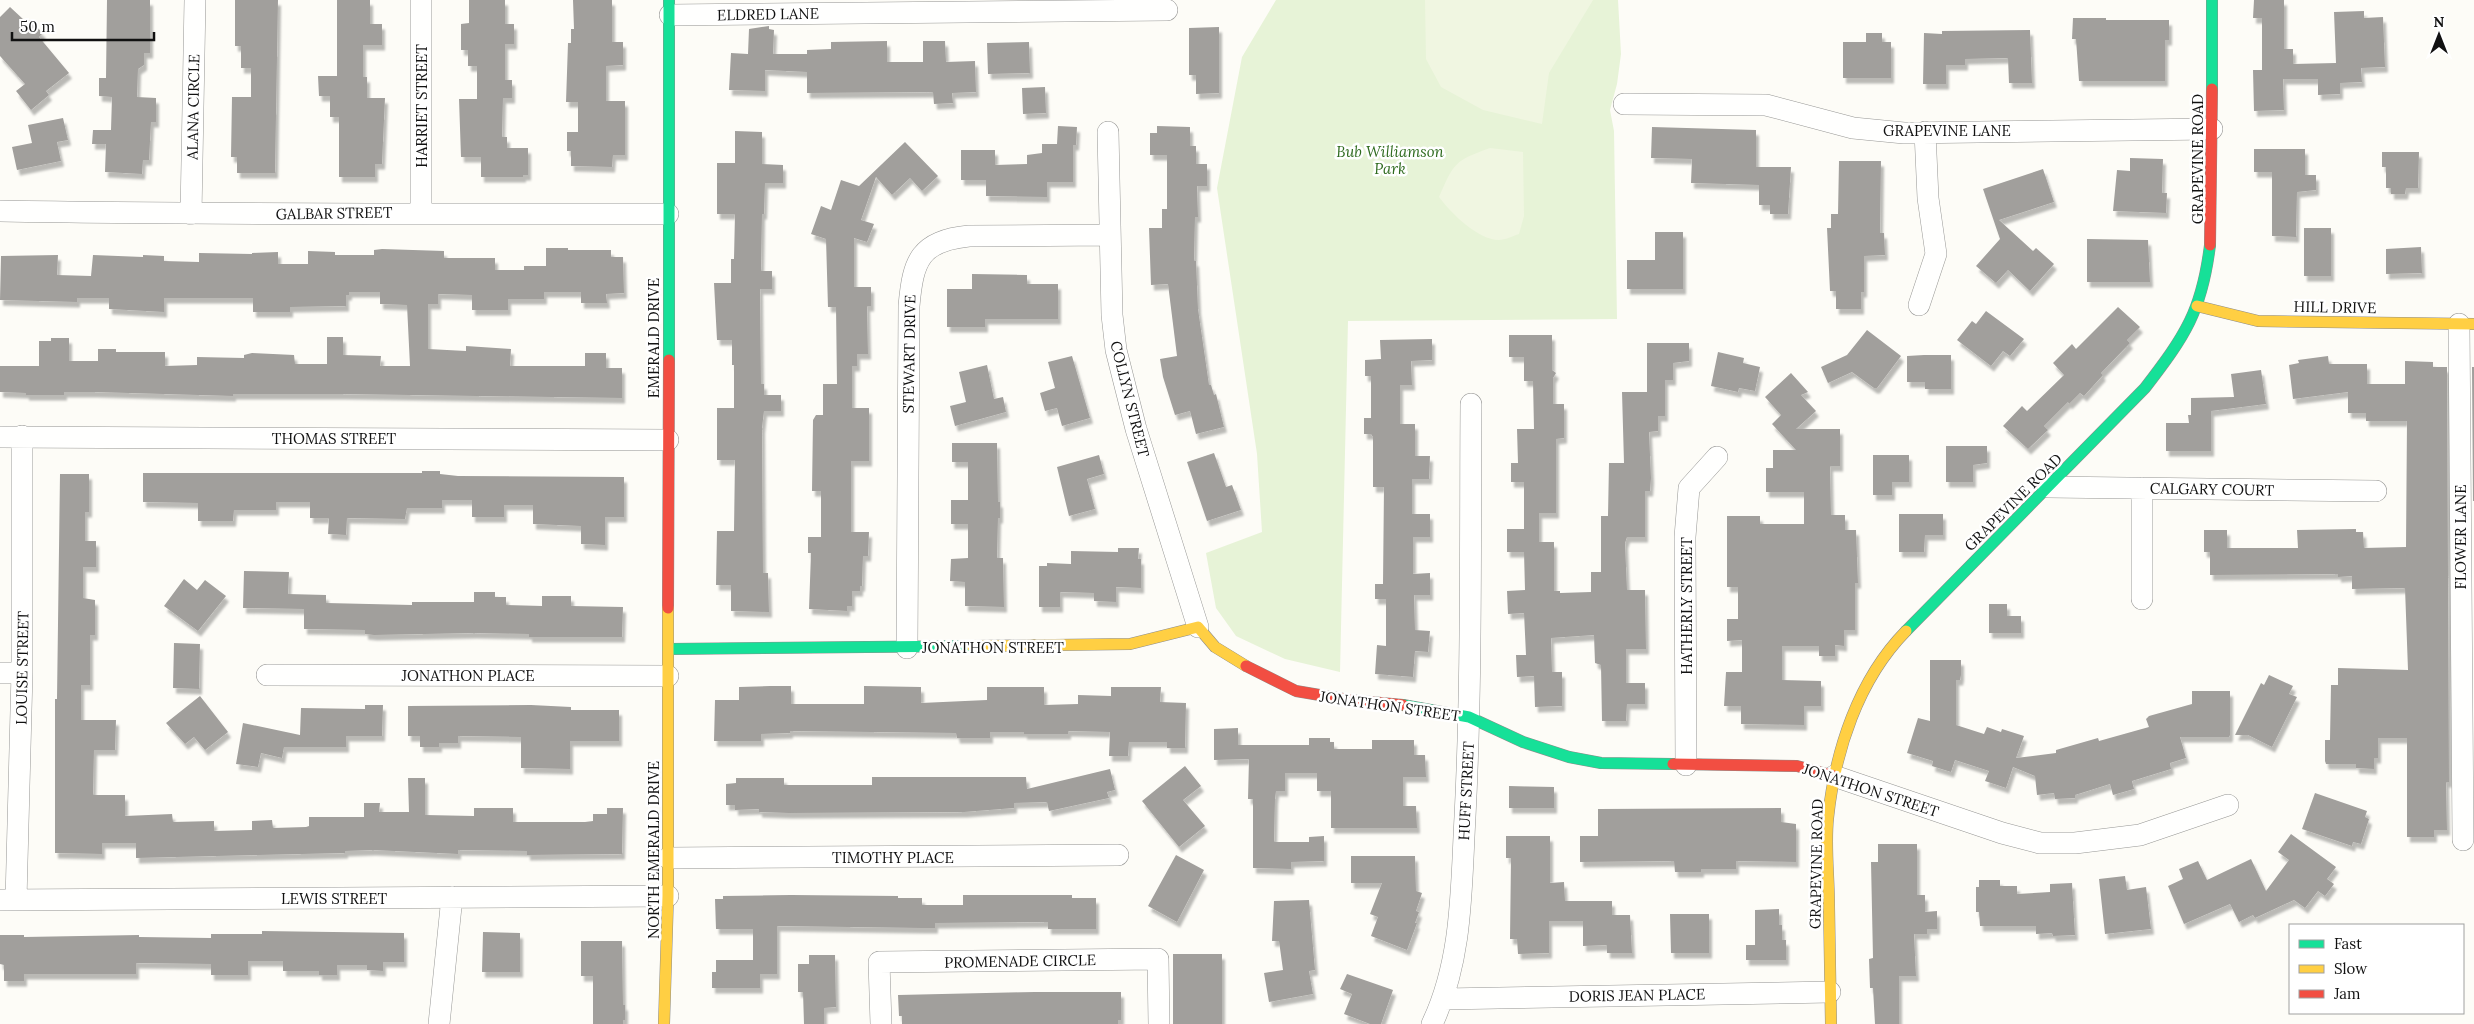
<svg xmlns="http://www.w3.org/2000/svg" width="2474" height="1024" font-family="Lora,serif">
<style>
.green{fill:#e7f3d7}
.pitch{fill:#f0f6e1}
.building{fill:#a19f9c;filter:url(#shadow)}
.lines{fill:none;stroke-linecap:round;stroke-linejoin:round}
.street-casing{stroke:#979795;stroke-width:22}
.fast-casing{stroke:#8e8d8b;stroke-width:12}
.slow-casing{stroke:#8e8d8b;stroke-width:12}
.jam-casing{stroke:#8e8d8b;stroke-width:12}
.street{stroke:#fffffe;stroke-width:21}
.fast{stroke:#16e098;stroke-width:11}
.slow{stroke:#ffcf43;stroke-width:11}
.jam{stroke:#f24e42;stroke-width:11}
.labels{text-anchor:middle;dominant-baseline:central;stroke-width:5;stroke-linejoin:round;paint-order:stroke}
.street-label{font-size:15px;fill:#111;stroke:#fff}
.park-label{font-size:15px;font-style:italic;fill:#2f6b1f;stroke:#fff}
</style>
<defs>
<filter id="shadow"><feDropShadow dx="3" dy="5.5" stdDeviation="1" flood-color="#0004"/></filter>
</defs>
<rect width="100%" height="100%" fill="#fdfcf7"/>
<path class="green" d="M1276,0H1618L1621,54L1617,84L1610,110L1614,131L1617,319L1348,321L1340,672L1285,659L1236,636L1216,608L1206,553L1262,532L1257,454L1217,188L1242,57Z"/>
<path class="pitch" d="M1425,0H1593L1549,73L1542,124L1483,110L1441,87L1426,59Z
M1490,148L1523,152L1524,216L1519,234C1513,236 1505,240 1499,240C1478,240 1451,213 1439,197C1454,163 1454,161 1490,148Z"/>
<path class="building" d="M107,0H150V53H144V65L138,69L137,97L156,98V122H151L149,160H143L142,174L105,172L106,144H92L93,130H111L112,97L99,96V78H106Z
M235,0H278L275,173H237V157H231L232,97H251V68H241V46H235Z
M337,0H370V24H382V45H363V77H367V98H385L382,164H375V177H339V117H330V96H319L318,76H337Z
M469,0H505V24H514V44H505V80H512V98H503L502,137H507V148H528V175H523V177H481V157H461L459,99H477V66H468V50H461V24L469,23Z
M573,0H612V42H623V65L606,66V101H625V155H613L612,167L571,166V151H567V132H578V102H566L568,43H571V29H574Z
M2254,0H2284V49H2293V64L2336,63L2334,12L2364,11V18L2383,17L2385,67L2361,68L2362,82L2340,83V94L2318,95V79H2283L2284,110L2254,111L2253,70H2262V18H2253Z
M10,7L24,20L27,18L43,33L39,37L69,73L46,91L49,95L31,110L16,91L25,84L0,56V17Z
M2073,18H2106V20H2169V40H2165V81H2079L2076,39H2072Z
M769,26V29L774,30L773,54H807V50L831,49V42L887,41V62H923V41H945L946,62L975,61L976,92L952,93L953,103L934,104L933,92L807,93V72L765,70V91L729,90L731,53L748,54L749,29Z
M1219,27V93L1196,94V75H1189V28Z
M2030,30L2032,83H2009L2008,58L1965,59V65H1946V84H1923L1924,33L1942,34V31Z
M1866,33H1882V42H1891V78H1843V42H1866Z
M1029,42L1030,73L988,74L987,43Z
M1045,87L1046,113L1023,114L1022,88Z
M63,118L68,140L57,142L61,161L17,170L12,147L32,143L28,125Z
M1058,126L1077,127L1076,145H1073V182H1047V197L986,196V180H961V150H995V165L1027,164V155L1042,153V144H1057Z
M1157,126L1190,127V146H1196V164H1207V186H1197L1198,217H1195L1194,261H1196L1198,309L1209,385H1211L1214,395L1216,394L1224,427L1196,434L1190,411L1175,415L1163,377L1160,359L1177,356L1168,284L1151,285L1149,228H1162V209H1167V155H1150V133H1157Z
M1652,127L1756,130V167H1791L1788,214H1770V205H1759V185L1691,183L1692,159L1651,158Z
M735,131L762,132V164L783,165V183H765L764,214H762L761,271H772V289H760L761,384H764V395H781V411H764L762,428L763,573H768L769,612L731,611V585H716L717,531H734L735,460H717V408H734V365H732V340H717L714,283H731V259H734L735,214H717V163H735Z
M905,142L938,176L922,191L910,178L892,195L876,177L861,220L874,224L867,242L854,238V287H871V306H867L868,354H857V366H852V408H869V461H851V532H869L868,556H863L862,586H860V591H852V606H847V611L809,609L811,553H808V537H821V491H812L813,420L816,415H823V384H837L836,307H828L826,239L811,234L821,206L831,210L841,180L859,186Z
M2254,149H2305V175H2316V190L2297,192L2296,237L2272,236V172H2254Z
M2382,152H2419L2418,188H2406L2405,194H2391V188H2386V167H2382Z
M2130,158L2163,159L2162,193H2167L2166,213L2113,211L2117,170L2130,171Z
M1839,161H1881L1880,233H1884L1885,255L1864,256V292H1861V309H1836V291H1830L1827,228H1831V214H1838Z
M2043,169L2054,202L1999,220L2033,251L2036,248L2054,264L2030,291L2008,270L1996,283L1976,266L2000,239L1983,189Z
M2304,228H2331V276H2304Z
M1655,232H1683V289H1627V260H1655Z
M2087,239L2148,240L2150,282H2087Z
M2421,247L2422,273L2386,274V249Z
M546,248H568V250H611V257H623L624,293L606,294L607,303H581V292H544V299H508V310H472V295L438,294V304H428V349L466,351V346L511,349L510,366H585V353H606V368H622V398L342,394H233V396L94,392H64V395H26V393L0,392V366H39V341H51V338H69V361H98V349H116V352H165V366L197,365V357L244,358V355L252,353L294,355L295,364H327V337H343V355L381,356L380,366H410L407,305L380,304V292H349V295H346V306L290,307V312H253V298H164V312L109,309V298H77V302L0,300L1,256L58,255L57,275L91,276L93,255L143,257V255L164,256V261L199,262V253L252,254V253L278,252V264H308V251L335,252V255H374V250L382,249L444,251V258H495V270H524V266H546Z
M972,274L1027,275V284H1058V319H985V327H947V289H972Z
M2118,307L2140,327L2127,340L2130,343L2101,373L2103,375L2084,396L2080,393L2069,404L2068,402L2044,426L2048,430L2028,449L2003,426L2022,406L2027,411L2064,375L2053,363L2072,344L2076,349Z
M1986,311L2024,339L2010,356L2003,351L1991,366L1957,340L1972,321L1976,324Z
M1867,330L1901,356L1877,388H1874L1852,372L1828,383L1821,367L1847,355Z
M1509,335H1552V370L1556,373L1553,378V404H1564V438L1556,439V513H1539V542H1554V591H1560V593L1591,592V572H1601V516H1608L1609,463H1624L1622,392H1647V343H1689V361L1673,363V380H1665V416H1658V431L1649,432L1651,478L1650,491H1645V537H1627L1625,543L1627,590H1645L1646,649H1626V683H1645V704H1627L1626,721H1602L1601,665L1595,663L1594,635L1551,638L1552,672H1562V706L1535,707L1534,676L1517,677L1516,655H1526L1524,613L1508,614L1507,591L1525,590L1524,552H1507V529H1524V482H1511V463H1518L1517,429H1534L1533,381H1524V357H1509Z
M1432,339V360L1411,361L1412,385H1400V424H1415V456H1430L1429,479H1412V514H1430V537H1413V574L1430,573V595H1414L1415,630L1430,631L1428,652L1415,651L1413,677L1375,674L1377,645L1386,646V599H1375V584H1383L1384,487H1373V437L1371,434H1364V418H1371V376H1365V360L1381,359L1380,340Z
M1718,352L1744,358L1743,363L1760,367L1755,391L1739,388L1738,392L1711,386Z
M1924,355H1951V389H1925V382H1907V356Z
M1072,356L1090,418L1062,426L1057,408L1045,411L1040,393L1055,388L1048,362Z
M2328,356L2329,364H2367V384H2405V361L2433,362V367H2447L2449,782H2446L2447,830H2434V837H2407V738H2378V758H2374V769L2356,768V764H2326L2325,761V740H2330L2331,685H2338V668L2408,670L2405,588L2352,589V576L2338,577V574L2210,575V552H2204V530H2227V548H2298L2297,530L2356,529V532H2363L2364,548L2406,547L2407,421H2366V413H2348V392L2293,399L2289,365L2299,363L2298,360Z
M987,365L994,399L1003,397L1006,412L955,426L950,406L966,402L959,372Z
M2472,367H2474V501H2473Z
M2261,370L2266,404L2211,411V451H2166V423H2189L2188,415H2191V398L2234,397L2231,374Z
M1791,373L1808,392L1801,395L1816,411L1796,429H1840V466H1830L1831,515H1845V530H1856L1858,583H1855V630H1844V646L1835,645V656H1819V646H1782V680L1821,681V706H1804V725L1741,724V706H1724L1726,672H1742V640L1727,641V619H1738V587H1727V516H1760V524H1804V492H1766V468H1773V450H1796L1772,424L1781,415L1765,397Z
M952,443H997L998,502H1000V518H998L997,558H1003L1004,607L965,606V582L950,581L951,559L968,558V524H951V500H968V462H952Z
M1946,446H1987V463L1973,465V482H1946Z
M1214,453L1226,487L1232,485L1241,510L1207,521L1187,462Z
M1099,455L1104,474L1087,479L1095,509L1069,516L1057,467Z
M1873,455H1909V482H1892V495H1873Z
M422,471H440V474L458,476L624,477V517H605V545L581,544V526L533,524V505H504V517H472V500H442V508H407L405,519L347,518L346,535L328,534L329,518H310V502H276V510H234L233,521H198V503L143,502V473H422Z
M60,474H89V512H85V541H96V567H83V598L95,600V635H90V685H81V720H116L115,750H94L93,795H125V816L172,814L173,822L214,821V831L252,830V821L272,820L273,828L306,827L309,826V817H364V803H380L379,812H409L408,778H425V815L474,816V808H513V822H585L593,821V814H607V808H623L622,854L527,855V851L458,850V854L373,850L345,851V853L136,858V843H102V854L55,853V699H57Z
M1899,514H1943V535H1925L1924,552H1899Z
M1118,548H1139L1138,559H1141V588L1116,587V602L1094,601V593L1060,592V607H1039V566H1047V563L1071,564V551L1118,552Z
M244,571L289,572L288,594L326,595V603L412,605V602H474V592H495V597H506V605L542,606V596H571V606L623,607L622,637H529V634L474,633L374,635L365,634V630L304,629V609L243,608Z
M184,579L197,590L205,580L226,596L198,631L164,606Z
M1989,604H2007V616H2021V633H1989Z
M174,643L200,644L199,689L173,688Z
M1930,660H1961V675L1960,680H1956V725L1984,734L1987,727L2001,732L2002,729L2024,736L2016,758L2056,753V750L2098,738L2099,741L2149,727L2146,719L2149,716L2192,704V691H2230V735L2229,737H2180L2186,758L2170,763L2171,769L2132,781L2134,789L2113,795L2110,784L2075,795V798L2055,799L2054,793L2037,795L2035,776L2013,767L2006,788L1985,781L1989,771L1955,760L1951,772L1932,766L1933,761L1907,753L1918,718L1930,721Z
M2269,675L2293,686L2289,694L2297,697L2272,747L2248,735H2235L2261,683L2264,685Z
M770,686H791V704H864V686L921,687V703L987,700V687H1044V705L1078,704V695L1111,696V687H1161L1160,702L1186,703L1185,748H1167V742H1129L1128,756H1109L1110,732L1068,731V734H1024V732H990V738H957L956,733L790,731V733L761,734V741H714L715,700H739V687Z
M200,696L228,732L205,750L194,737L185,744L166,723Z
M365,705H383L382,736H346V747H284L282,758L261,753L258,767L236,764L243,723L300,735L301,708L365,709Z
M531,705L571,707V710H619V741H570V769L521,768V737L458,736V743H439V747H420V736H408V706Z
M1238,728V745H1309V738H1330V742H1334V749H1372V740H1414V755H1425L1426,777H1403V806H1416L1417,828H1331V791H1317V773H1285V791H1276L1275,799L1274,842H1309V837L1324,836V861L1291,862V869L1253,868V799H1248L1249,759L1214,760V729Z
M1185,766L1201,786L1183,800L1205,826L1179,847L1142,801Z
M1110,769L1115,790L1107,792L1109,798L1049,811L1047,802L1014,803V808L964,812L789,813L759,812V809L735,810V805H726V784L736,783V778H784V785H872V777H1026L1027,789Z
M1509,786L1554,787V808H1509Z
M2315,793L2367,811L2365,817L2369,819L2361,844L2353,842L2352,846L2302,829Z
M1781,808V822L1796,824V862L1736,861V869H1701V872H1675L1674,861L1580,862V836H1598V809Z
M2291,834L2336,867L2327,879L2334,884L2325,896L2318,891L2305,908L2294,900L2255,918L2253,915L2239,922L2230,904L2184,924L2168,886L2183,879L2179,869L2198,861L2207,880L2251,859L2266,891L2289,860L2278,852Z
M1506,836H1550V883L1564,882L1565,901H1612V915H1630L1632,953H1607V945L1583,946V921H1549V953L1518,954L1517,939H1510L1511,858H1506Z
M1878,844H1917V895H1925V912L1937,911V929H1927V934H1914L1916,976H1899V1024H1875L1873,988H1870L1869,959L1873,958L1871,862H1878Z
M1176,855L1204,870L1177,922L1148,906Z
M1351,856H1415L1416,891L1422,893L1416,911L1419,912L1415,923H1417L1407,950L1371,936L1378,917L1370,914L1382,883H1351Z
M2125,876L2127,890L2146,887L2151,929L2105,934L2099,879Z
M1979,880H2000V886H2017V894L2050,892V884L2072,883L2075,935L2053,936L2052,933L2036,934V926H1980L1979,912H1976V887H1979Z
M791,895L898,896V898H922V905H963V895H1072V898H1096V929H1048V922L935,923V928H922L777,926V974H760V988H712V972H716V960H753V929H716L715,899H723V896Z
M1309,900L1315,970L1309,971L1313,994L1269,1002L1264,973L1283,970L1279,941H1272L1274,901Z
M1779,909V925H1782V940H1786V960H1746V945H1755V910Z
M1670,914H1709V953H1671Z
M262,931L404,933V962H383V971L367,970V965H337V975H319V971H283V961H248V975H211V964L136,963V974H24V981H4V965L0,964V935H24V937L139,935V937L211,938V934H262Z
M483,932L520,933V972H482Z
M581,941H622L623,1005H625V1020H623V1024H593V976H581Z
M1173,954H1222V1024H1173Z
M809,955H835L836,1007L824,1008V1024H804L803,992H798V964H809Z
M1347,974L1393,990L1381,1024H1370L1344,1014L1352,994L1340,989Z
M1035,992H1121V1020H1118V1024H902V1016H899L898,995Z"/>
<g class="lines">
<g class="street-casing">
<path id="street" d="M421,0V212
M670,15L1167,10
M1624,104L1766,105L1853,128L1904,133L2212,129
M1108,132L1112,315L1116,350L1136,429L1198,627
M0,211C223,215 446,214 668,214
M191,214L195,0
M1919,305L1936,254L1928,198L1925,132
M2459,324L2463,840
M0,437L668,440
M2048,487L2376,491
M2142,488V599
M907,648L909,306C913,260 920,241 969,236L1109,235
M0,673H22
M267,675L668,676
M1686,765L1685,537L1689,488L1717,457
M1834,776L2002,833L2040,843H2075L2140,835L2228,805
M668,858L1118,855
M0,900L668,896
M16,900L22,673V436
M1444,999L1830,992
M439,1024L452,897
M881,1024L879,962L1158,959L1159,1024
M1432,1024C1463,959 1461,887 1465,817C1472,679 1470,542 1471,404"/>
</g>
<g class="fast-casing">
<path id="fast" d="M2212,0V89
M669,360V0
M1906,631L2145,388C2185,336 2202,311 2210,245
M668,649L972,646
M1403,705L1469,717L1523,742L1569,757L1601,763L1673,764"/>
</g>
<g class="slow-casing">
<path id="slow" d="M2197,306L2258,321L2474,324
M972,646L1130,644L1198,627L1215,647L1246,666
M664,1024L668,896V608
M1831,1024C1830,985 1830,945 1829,906C1829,877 1825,846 1828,818C1835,751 1858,680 1906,631"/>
</g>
<g class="jam-casing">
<path id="jam" d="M2210,245L2212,89
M668,608L669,360
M1246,666L1296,691L1349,700L1403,705
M1673,764L1797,766L1834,776"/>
</g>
<use href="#street" class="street"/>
<use href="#fast" class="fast"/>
<use href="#slow" class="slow"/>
<use href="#jam" class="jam"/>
</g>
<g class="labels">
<g class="street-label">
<text transform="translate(768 14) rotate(-1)">ELDRED LANE</text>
<text transform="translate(421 106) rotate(-90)">HARRIET STREET</text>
<text transform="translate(193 107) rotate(-89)">ALANA CIRCLE</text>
<text x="1947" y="130">GRAPEVINE LANE</text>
<text transform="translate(2197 159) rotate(-90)">GRAPEVINE ROAD</text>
<text transform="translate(334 213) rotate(-1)">GALBAR STREET</text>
<text transform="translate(2335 307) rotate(1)">HILL DRIVE</text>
<text transform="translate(653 338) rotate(-90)">EMERALD DRIVE</text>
<text transform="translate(909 354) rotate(-89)">STEWART DRIVE</text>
<text transform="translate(1130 399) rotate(76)">COLLYN STREET</text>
<text x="334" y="438">THOMAS STREET</text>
<text transform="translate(2212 489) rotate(1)">CALGARY COURT</text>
<text transform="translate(2013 502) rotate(-45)">GRAPEVINE ROAD</text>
<text transform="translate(2460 537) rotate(-90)">FLOWER LANE</text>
<text transform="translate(1686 606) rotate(-90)">HATHERLY STREET</text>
<text x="993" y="647">JONATHON STREET</text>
<text transform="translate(22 668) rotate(-89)">LOUISE STREET</text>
<text x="468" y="675">JONATHON PLACE</text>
<text transform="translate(1390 706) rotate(8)">JONATHON STREET</text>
<text transform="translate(1871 790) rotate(18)">JONATHON STREET</text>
<text transform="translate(1466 791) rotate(-87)">HUFF STREET</text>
<text transform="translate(653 850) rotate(-90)">NORTH EMERALD DRIVE</text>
<text x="893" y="857">TIMOTHY PLACE</text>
<text transform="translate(1816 864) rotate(-89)">GRAPEVINE ROAD</text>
<text x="334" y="898">LEWIS STREET</text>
<text transform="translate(1020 961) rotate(-1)">PROMENADE CIRCLE</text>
<text transform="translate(1637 995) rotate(-1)">DORIS JEAN PLACE</text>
</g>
<g class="park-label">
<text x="1390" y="151">Bub Williamson<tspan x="1390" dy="17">Park</tspan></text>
</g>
</g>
<rect x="2289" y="924" width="175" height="90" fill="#ffffff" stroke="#a0a0a0"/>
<rect x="2299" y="940" width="25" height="8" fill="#16e098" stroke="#a0a0a0"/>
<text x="2334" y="949" font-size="15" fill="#111111">Fast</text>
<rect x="2299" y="965" width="25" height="8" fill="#ffcf43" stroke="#a0a0a0"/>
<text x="2334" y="974" font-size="15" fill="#111111">Slow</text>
<rect x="2299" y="990" width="25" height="8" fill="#f24e42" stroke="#a0a0a0"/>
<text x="2334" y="999" font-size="15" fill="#111111">Jam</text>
<g transform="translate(2439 35)" stroke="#ffffff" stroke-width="4" paint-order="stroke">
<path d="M0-4L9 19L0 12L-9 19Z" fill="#111111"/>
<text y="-8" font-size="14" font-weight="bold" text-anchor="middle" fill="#111111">N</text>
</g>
<path d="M12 32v8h142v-8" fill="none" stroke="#111111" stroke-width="2.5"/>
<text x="20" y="32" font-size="15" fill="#111111" stroke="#ffffff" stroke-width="4" paint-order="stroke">50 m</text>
</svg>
